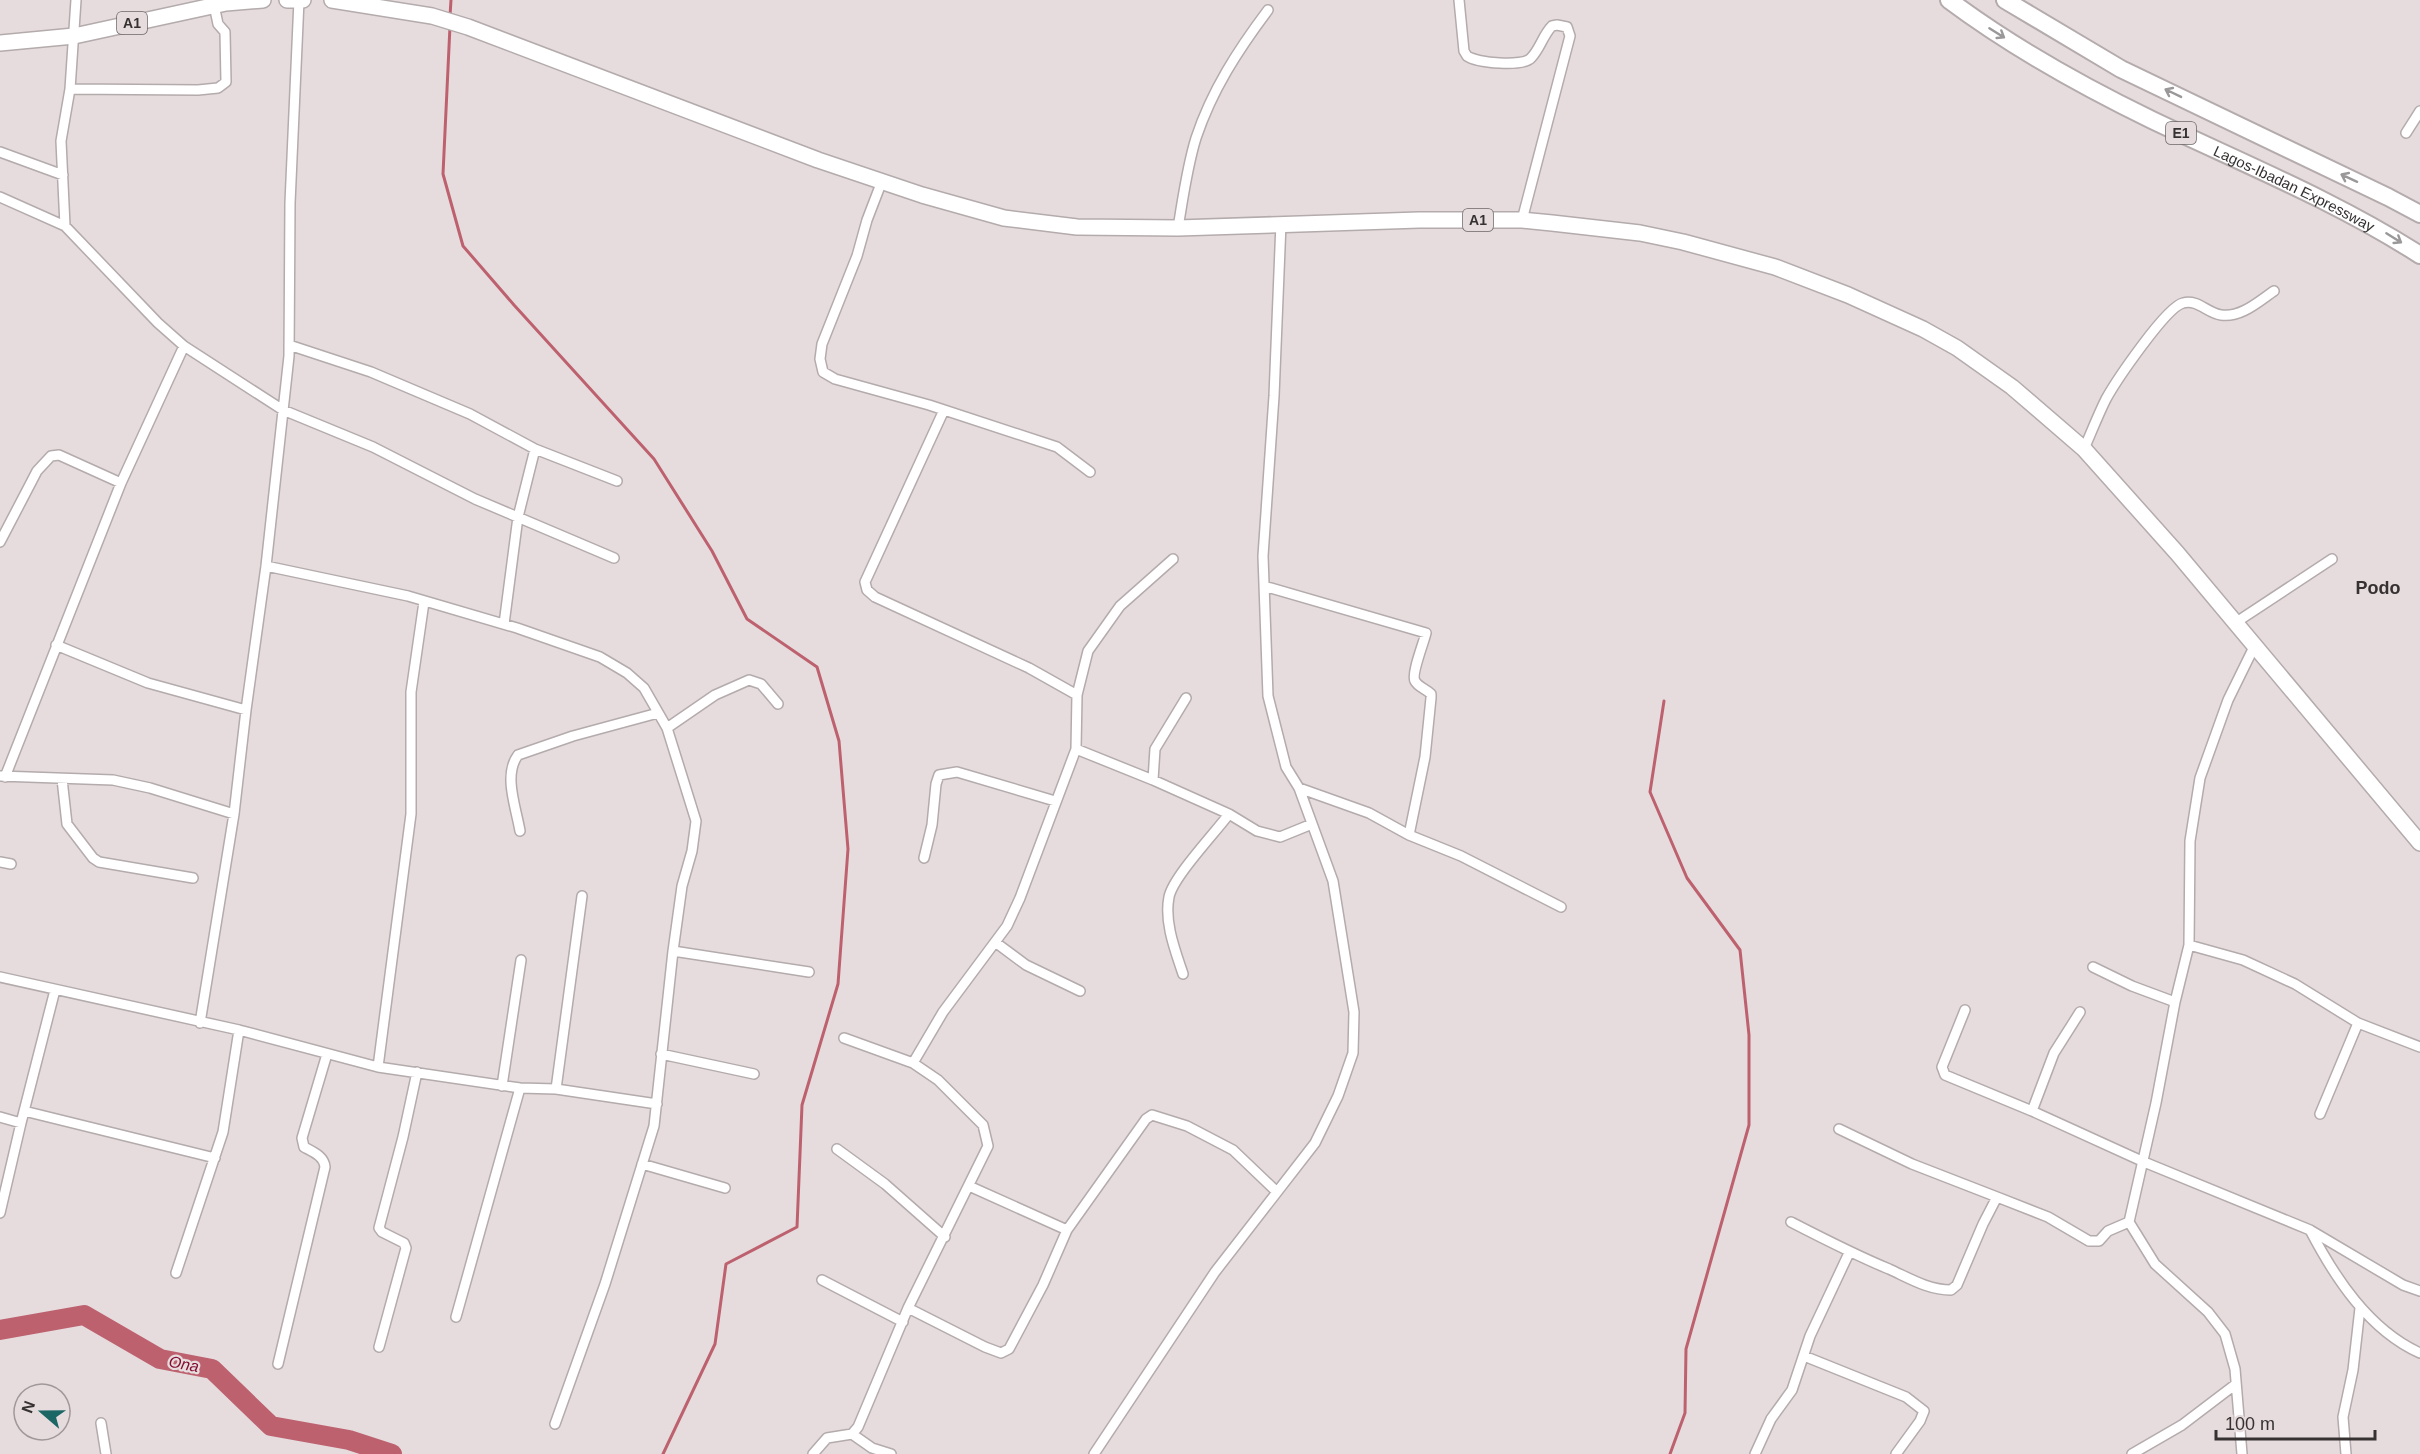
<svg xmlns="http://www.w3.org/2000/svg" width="2420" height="1454" font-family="Helvetica,sans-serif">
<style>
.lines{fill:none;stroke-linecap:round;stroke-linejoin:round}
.stream{stroke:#bd616f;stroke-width:3}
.river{stroke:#bd616f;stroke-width:20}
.minor-casing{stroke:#b4abac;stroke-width:12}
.trunk-casing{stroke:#b4abac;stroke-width:18}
.motorway-casing{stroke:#b4abac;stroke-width:20}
.minor{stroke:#fff;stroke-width:9}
.trunk{stroke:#fff;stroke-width:15}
.motorway{stroke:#fff;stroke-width:16}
.oneway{stroke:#9a9898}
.labels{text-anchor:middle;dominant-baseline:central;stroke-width:4.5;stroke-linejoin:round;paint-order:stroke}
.shield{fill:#e6dcdd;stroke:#6b6565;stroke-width:1.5}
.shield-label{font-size:14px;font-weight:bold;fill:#363232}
.street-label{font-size:15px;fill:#363232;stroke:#e6dcdd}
.water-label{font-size:16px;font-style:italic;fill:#840e32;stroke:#e6dcdd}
.quarter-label{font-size:18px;font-weight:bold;fill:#363232;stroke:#e6dcdd}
</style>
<rect width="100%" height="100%" fill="#e6dcdd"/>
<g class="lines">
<path class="stream" d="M450,16L451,0
M450,26L443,174L463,246L514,305L654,459L712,551L747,619L817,667L839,741L848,849L838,984L802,1105L797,1227L726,1264L715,1344L663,1454
M1664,701L1650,792L1687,878L1740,950L1749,1035V1125L1686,1349L1685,1413L1670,1454"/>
<path class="river" d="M0,1330L84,1315L160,1359L212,1369L271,1426L349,1440L392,1454"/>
<g class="minor-casing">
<path id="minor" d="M1459,0L1464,51L1467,56C1477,63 1523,67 1531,58C1540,49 1543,35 1552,26L1557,25L1567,27L1570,36L1522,220
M70,89L198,90L218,88L226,82L225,32L218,24L214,5
M2406,133L2420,111
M0,152L63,175
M882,181L867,220L857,256L822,344L820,359L823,372L835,379L929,405L1057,447L1090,472
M0,197L65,226L158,323L184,346L283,410L373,447L475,499L614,558
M65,226L61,141L70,89L76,0
M1178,228C1183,198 1187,167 1196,138C1212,90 1238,50 1268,10
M289,345L371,372L470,414L535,449L617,481
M944,410L865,582L867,590L875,597L1029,668L1077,695
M2084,449C2091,433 2098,415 2106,399C2116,381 2166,307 2183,303C2198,299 2207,313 2221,315C2241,318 2259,301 2274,291
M0,542L37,471L51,456L59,455L121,483
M266,566L408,596L517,628L600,657L627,673L644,688L667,728L696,821L692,851L682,886L673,951L654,1126L605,1284L555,1424
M1264,586L1426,633C1424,642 1411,674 1415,681C1418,687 1426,689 1431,694V698L1425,757L1409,835
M2235,623L2332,559
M504,624L518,517L535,449
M56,645L148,683L246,710
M667,728L715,695L749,680L761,684L778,704
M1076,749L1077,695L1088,651L1120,606L1173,559
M0,776L113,780L150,788L234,814
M5,777L121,483L184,346
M62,779L67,824L93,858L99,862L193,878
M1153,780L1155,749L1186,698
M1299,788L1369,813L1409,835L1461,856L1561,907
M520,831C516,807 503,775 518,755L573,736L658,713
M924,858L932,825L936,784L939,775L957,772L1055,801
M0,862L11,864
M995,942L1026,965L1080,991
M2189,945L2243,960L2295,984L2358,1023L2420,1047
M673,951L809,972
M2093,967L2132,986L2175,1002
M1183,974C1175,950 1164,922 1169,897C1173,877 1215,833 1229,814
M0,977L239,1030L378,1067L520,1088L556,1089L657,1104
M1965,1010L1942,1067L1945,1075L2032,1111L2144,1162L2310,1230C2335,1278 2369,1330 2420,1353
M200,1023L234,814L246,710L266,566L289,356L290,203L299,0
M844,1038L913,1063
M661,1054L754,1074
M378,1067L411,814V692L424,602
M502,1086L521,960
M556,1089L582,896
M24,1111L215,1158
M2032,1111L2054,1053L2080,1012
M2320,1114L2358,1023
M0,1117L21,1123L55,990
M1839,1129L1912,1164L1997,1197
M837,1149L885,1184L945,1237
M642,1164L725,1188
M969,1186L1067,1230
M0,1213L21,1123
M1791,1222C1824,1239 1855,1255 1889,1269C1909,1278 1928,1290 1951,1290L1957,1285L1983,1224L1997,1197L2048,1217L2089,1241H2099L2108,1231L2129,1222
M2310,1230L2403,1285L2420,1291
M176,1273L223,1132L239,1030
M822,1280L903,1322
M908,1308L985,1347L1001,1353L1009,1349L1043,1285L1067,1230L1146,1119L1152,1115L1187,1126L1233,1150L1277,1192
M456,1317L520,1088
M379,1347L406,1248L404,1243L382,1232L379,1228L403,1137L417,1072
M1804,1356L1906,1397L1924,1411L1920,1421L1896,1454
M278,1364L325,1167C324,1156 313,1152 304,1147L302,1138L327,1054
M101,1423L106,1454
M852,1434L872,1448L891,1454
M813,1454L827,1438L852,1434L858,1427L908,1308L988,1146L983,1125L938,1080L913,1063L943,1012L1007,926L1020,898L1076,749L1153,780L1229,814L1257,831L1280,837L1312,824
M1094,1454L1215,1272L1315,1143L1338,1096L1353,1053L1354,1012L1333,881L1299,788L1286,767L1268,696L1263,556L1274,396L1281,223
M1755,1454L1771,1419L1792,1390L1810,1336L1849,1253
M2132,1454L2182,1425L2236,1384
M2242,1454L2235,1369L2225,1334L2208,1312L2155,1264L2129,1222L2156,1103L2175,1002L2189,945L2190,841L2200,778L2228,700L2255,645
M2346,1454L2343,1417L2353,1370L2360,1308"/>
</g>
<g class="trunk-casing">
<path id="trunk" d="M287,0H303
M332,0L432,16L468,27L818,160L922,195L1004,218L1077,227L1178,228L1419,220H1522L1552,223L1640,233L1683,242L1775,267L1848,295L1923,329L1957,348L2012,387L2084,449L2177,553L2420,843
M0,43L74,36L226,3L263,0"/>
</g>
<g class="motorway-casing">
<g id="motorway">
<path id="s1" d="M1949,0C2012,47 2082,86 2152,120C2242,163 2336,201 2420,255"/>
<path d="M2005,0L2121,69L2388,197L2420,214"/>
</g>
</g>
<use href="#minor" class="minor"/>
<use href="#trunk" class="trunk"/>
<use href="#motorway" class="motorway"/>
</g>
<defs><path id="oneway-shaft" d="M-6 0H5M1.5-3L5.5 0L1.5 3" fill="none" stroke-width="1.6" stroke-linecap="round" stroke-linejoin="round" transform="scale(1.5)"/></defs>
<g class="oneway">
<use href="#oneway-shaft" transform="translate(1997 33) rotate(32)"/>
<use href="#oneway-shaft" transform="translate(2173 93) rotate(-154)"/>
<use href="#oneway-shaft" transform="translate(2349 178) rotate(-155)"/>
<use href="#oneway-shaft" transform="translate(2394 238) rotate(32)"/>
</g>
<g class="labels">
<g class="shield">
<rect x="117" y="12" width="30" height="22" rx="4.5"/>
<rect x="2166" y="122" width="30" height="22" rx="4.5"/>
<rect x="1463" y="209" width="30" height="22" rx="4.5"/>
</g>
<g class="shield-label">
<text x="132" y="23">A1</text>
<text x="2181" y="133">E1</text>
<text x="1478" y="220">A1</text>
</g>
<g class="street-label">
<text stroke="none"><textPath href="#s1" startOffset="394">Lagos-Ibadan Expressway</textPath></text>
</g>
<g class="water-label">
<text transform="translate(184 1364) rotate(11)">Ona</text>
</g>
<g class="quarter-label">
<text x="2378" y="588">Podo</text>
</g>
</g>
<g transform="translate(42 1412) rotate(290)"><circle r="28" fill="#e6dcdd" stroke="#a09899" stroke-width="1.5"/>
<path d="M0-4.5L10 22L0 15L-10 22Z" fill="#1a6765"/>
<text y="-9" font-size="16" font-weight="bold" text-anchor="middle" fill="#363232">N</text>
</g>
<path d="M2216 1430v9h159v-9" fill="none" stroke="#363232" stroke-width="3"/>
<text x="2225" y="1430" font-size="18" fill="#363232" stroke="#e6dcdd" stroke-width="4.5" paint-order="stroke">100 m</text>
</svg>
